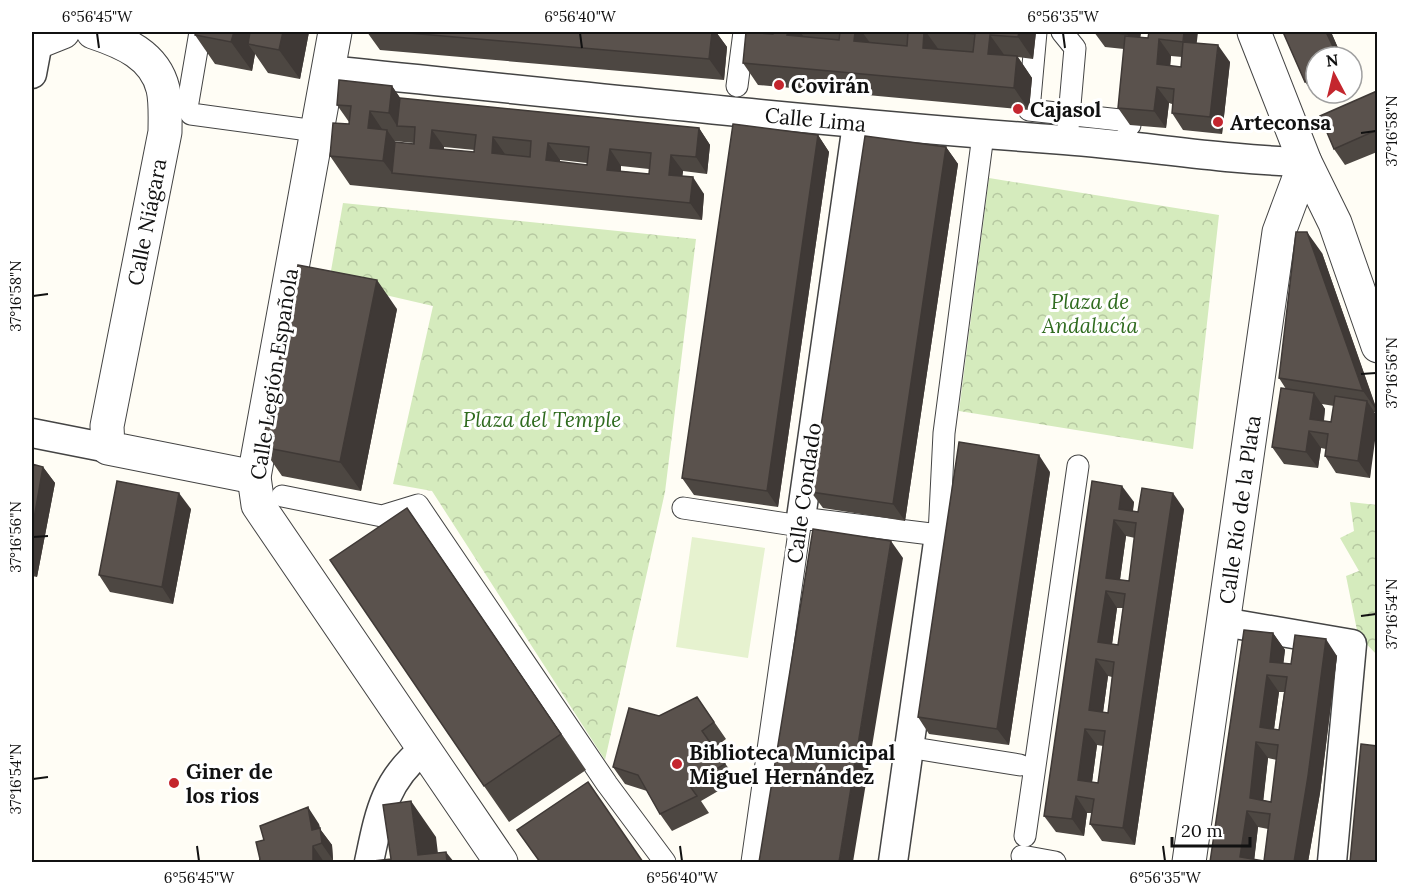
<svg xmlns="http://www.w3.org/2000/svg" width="1409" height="894" font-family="Lora,serif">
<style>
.park{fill:url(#park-crowns)}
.pitch{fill:#e6f2cf}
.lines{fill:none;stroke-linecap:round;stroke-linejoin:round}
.pedestrian-casing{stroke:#444;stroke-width:23}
.minor-casing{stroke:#444;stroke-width:31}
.tertiary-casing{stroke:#444;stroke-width:35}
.pedestrian{stroke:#fff;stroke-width:21}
.minor{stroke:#fff;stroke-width:28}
.tertiary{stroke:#fff;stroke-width:33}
.wall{fill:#4d4742;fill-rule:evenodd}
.shaded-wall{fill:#3f3936}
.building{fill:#5a524d;stroke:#3f3936;stroke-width:1.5;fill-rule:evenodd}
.ticks{fill:none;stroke:#111;stroke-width:2}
.poi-dot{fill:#c4262e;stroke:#fff;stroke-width:2}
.labels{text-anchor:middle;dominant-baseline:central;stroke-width:6;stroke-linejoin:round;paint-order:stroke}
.poi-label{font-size:21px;font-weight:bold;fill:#111;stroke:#fff;text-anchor:start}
.street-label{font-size:21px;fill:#111;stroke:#fff}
.park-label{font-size:21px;font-style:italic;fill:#2f6b1f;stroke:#fff}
.neatline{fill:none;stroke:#111;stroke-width:2}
.ticks-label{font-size:15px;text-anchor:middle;fill:#111}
</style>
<defs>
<pattern id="park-crowns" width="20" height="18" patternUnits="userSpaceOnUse" patternTransform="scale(1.5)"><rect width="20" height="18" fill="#d5ebbd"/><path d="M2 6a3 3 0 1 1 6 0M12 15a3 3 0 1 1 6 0" fill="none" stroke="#b6c8a1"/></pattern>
</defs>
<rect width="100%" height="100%" fill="#fffdf5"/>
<path class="park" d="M989,178L1219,215L1193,449L959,411Z
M343,203L696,239L665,492L605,760L432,491L393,484L433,306L329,282Z
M1350,502L1377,505V655L1358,635L1346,576L1359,571L1340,538L1354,531Z"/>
<path class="pitch" d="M692,537L765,548L748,658L676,647Z"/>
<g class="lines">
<g class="pedestrian-casing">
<path id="pedestrian" d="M200,32L187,108L191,114L316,131
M1036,32L1029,110L1120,120L1130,125L1133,97
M1062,32L1075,48L1068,128
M737,86L744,32
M282,496L382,516L418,505L607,784L665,862
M683,508L800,526
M920,749L1020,765
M1025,836L1078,466
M1022,856L1055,862
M752,862L801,518L939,535L944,433L983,135"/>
</g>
<g class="minor-casing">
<g id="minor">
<path id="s1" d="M328,70C573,95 818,122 1064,140C1145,146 1224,160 1305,162"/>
<path d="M32,74L38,42"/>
<path d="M32,433L108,448"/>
<path d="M801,518L857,124"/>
<path d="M1223,622L1352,644L1332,862"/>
<path d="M369,862C379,815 384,781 424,749"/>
<path d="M893,862L939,535"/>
</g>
</g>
<g class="tertiary-casing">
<g id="tertiary">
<path d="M93,32C123,42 155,55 163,89C166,102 165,119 165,132L107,426L108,448L254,477"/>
<path d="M335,32L254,477L258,505L501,862"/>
<path d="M1254,32L1305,162L1335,223L1378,346"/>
<path d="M32,41L38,42L63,32"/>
<path id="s2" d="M1189,862L1279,232L1305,162"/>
</g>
</g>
<use href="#pedestrian" class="pedestrian"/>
<use href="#minor" class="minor"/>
<use href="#tertiary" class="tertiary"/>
</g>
<path class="wall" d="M196,32H309L300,79L268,73L255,54L252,71L215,64L195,35Z
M367,32H716L727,47L724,80L380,50Z
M762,32H1036L1033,59L1018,57L1032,78L1029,110L758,85L743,63L763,33Z
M1094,32H1141L1140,37L1197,43L1230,62L1222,134L1183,130L1172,113V104L1169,103L1166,128L1130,125L1118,108L1124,49L1105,47ZM1171,56L1182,57L1181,67L1170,66Z
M1283,32H1331L1342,57H1316V93H1329L1317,98L1305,82Z
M392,86L400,98L699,128L710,145L707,174L683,171L682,176L704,194L702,220L350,185L330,156L349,124V122L337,105ZM394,141L414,143V144L395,142ZM444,147L475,150L474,152L444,149ZM560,160L587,163V165L560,162ZM621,166L649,169V174L621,171Z
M1377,91V152L1345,165L1334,149Z
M818,135L829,152L778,507L694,495L682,478Z
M946,147L958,164L905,521L823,508L811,492Z
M1322,253L1377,410V412H1374L1370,478L1336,473L1325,456L1326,449L1321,448L1318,468L1284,464L1272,447L1286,389L1279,378ZM1322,404L1334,406L1331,422L1324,421L1325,409Z
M397,309L361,491L282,476L262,447Z
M32,464L43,467L55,483L37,577L32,576Z
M1050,472L1009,745L929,734L918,717Z
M1092,481L1134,502L1133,511L1138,512L1184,509L1135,845L1102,841L1090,824L1092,813H1087L1084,836L1056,832L1044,816ZM1126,536L1135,538L1129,581L1120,580ZM1117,608H1123L1118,645L1112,644ZM1108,676L1112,677L1108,713L1103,712ZM1097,745L1103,746L1098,783L1092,782Z
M407,508L586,770L509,822L484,786Z
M191,509L173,604L110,592L99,575Z
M1273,633L1285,650L1283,663L1291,664L1337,656L1320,793L1308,862H1210ZM1279,692H1284L1279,730L1274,729ZM1268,758L1277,760L1271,802L1263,800ZM1258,827L1268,829L1264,861L1254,860Z
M697,697L726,739L714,748L737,780L701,801L709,813L672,831L660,814L647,791L625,784L613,767L659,716Z
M319,824L320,829L332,845L333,860L324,862L264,840Z"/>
<path class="shaded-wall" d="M234,32H247L257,45L248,44L255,54L252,71L231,42Z
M283,32H309L300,79L279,50Z
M712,32H716L727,47L724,80L709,59Z
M788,32H800L804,37L787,35Z
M855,32H862L871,44L854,41Z
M924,32H926L939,50L923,48Z
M1019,32H1036L1033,59L1018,37Z
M1127,32H1141L1139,51L1127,34Z
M1184,32H1198L1195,58L1183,42Z
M1326,32H1331L1342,57H1338Z
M990,35L1005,56L988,54Z
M1159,39L1171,56L1169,81L1157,64Z
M1218,45L1230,62L1222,134L1210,117Z
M1017,56L1032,78L1029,110L1014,88Z
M392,86L412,115L397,126L389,113Z
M1157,87L1169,103L1166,128L1154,111Z
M370,111L386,135L387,130L407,159L392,173L383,161L368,128Z
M699,128L710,145L707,174L696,157Z
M432,130L444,147L442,165L430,148Z
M818,135L829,152L778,507L767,491Z
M493,137L505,154L492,153Z
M548,143L560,160L558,177L546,160Z
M946,147L958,164L905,521L893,504Z
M610,149L621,166L619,187L607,170Z
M671,155L683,171L681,192L669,175Z
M693,177L704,194L702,220L690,203Z
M1307,232L1322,253L1377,411L1363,391Z
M377,280L397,309L361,491L340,462Z
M1314,393L1325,409L1322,433L1310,419Z
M1367,401L1377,416V426L1370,478L1358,461Z
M1309,431L1321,448L1318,468L1306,452Z
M1039,455L1050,472L1009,745L997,729Z
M43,467L55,483L37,577L32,569V530Z
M1122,486L1134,502L1131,522L1119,509Z
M179,493L191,509L173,604L162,587Z
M1173,493L1184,509L1135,845L1123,828Z
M407,508L432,544L586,770L561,734Z
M1114,520L1126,536L1118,593L1106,578Z
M891,541L903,558L853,862H839Z
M1106,591L1117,608L1110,659L1098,642Z
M1273,633L1285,650L1282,677L1270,662Z
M1326,639L1337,656L1320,793L1308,862H1294Z
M1096,659L1108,676L1101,727L1089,710Z
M1267,675L1279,692L1272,744L1260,727Z
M1085,729L1097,745L1090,797L1078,780Z
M1256,742L1268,758L1262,813L1250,798Z
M1076,796L1087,813L1084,836L1072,819Z
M411,801L436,837L439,862L418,855Z
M308,807L319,824L320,829L332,845L333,860L312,830Z
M1247,811L1258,827L1254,862L1240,857Z
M313,846L324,862H313Z
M446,852L454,862H447Z"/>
<path class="building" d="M196,32H234L231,42L195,35Z
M250,32H283L279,50L248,44Z
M397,32H712L709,59Z
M746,32L773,34L774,32H788L787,35L839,40L840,32H855L854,41L907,46L908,32H924L923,48L973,52L975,34L953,32H1019L1018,37L990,35L988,54L1017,56L1014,88L743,63Z
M1102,32H1127V34Z
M1149,32H1184L1183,42L1159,39L1157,64L1181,67L1183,42L1218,45L1210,117L1172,113L1174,89L1157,87L1154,111L1118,108L1125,36L1148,38Z
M1283,32H1326L1338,57H1316V77L1305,82Z
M339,80L392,86L389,113L370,111L368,128L387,130L383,161L330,156L333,123L349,124L351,106L337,105Z
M1377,91V130L1334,149L1320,116Z
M400,98L699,128L696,157L671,155L669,175L693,177L690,203L392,173L395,142L414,144L415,127L397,126ZM432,130L476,135L474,152L430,148ZM493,137L531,141L530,157L492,153ZM548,143L589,147L587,165L546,160ZM610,149L651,153L649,174L607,170Z
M733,124L818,135L767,491L682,478Z
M865,136L946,147L893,504L811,492Z
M1296,232H1307L1363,391L1279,378Z
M298,265L377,280L340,462L262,447Z
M1281,388L1314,393L1310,419L1331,422L1335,396L1367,401L1358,461L1325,456L1328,434L1309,431L1306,452L1272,447Z
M959,442L1039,455L997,729L918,717Z
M32,464L43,467L32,530Z
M117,481L179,493L162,587L99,575Z
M1092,481L1122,486L1119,509L1138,512L1142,488L1173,493L1123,828L1090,824L1094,799L1076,796L1072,819L1044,816ZM1114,520L1136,523L1129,581L1106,578ZM1106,591L1125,594L1118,645L1098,642ZM1096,659L1114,662L1108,713L1089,710ZM1085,729L1105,731L1098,783L1078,780Z
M407,508L561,734L484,786L330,560Z
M813,529L891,541L839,862H759Z
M1244,630L1273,633L1270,662L1291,664L1295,635L1326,639L1308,776L1294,862H1210ZM1267,675L1287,677L1279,730L1260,727ZM1256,742L1278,745L1271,802L1250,798ZM1247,811L1270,814L1264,861L1240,857Z
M697,697L714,722L702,731L725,764L689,785L697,796L660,814L638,775L613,767L629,708L659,716Z
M1361,744L1377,746V862H1350Z
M588,782L643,862H540L517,830Z
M411,801L418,855L446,852L447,862H364L391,859L383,805Z
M308,807L312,830L320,828L322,843L313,846V862H259L260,859L256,842L264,840L260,826Z"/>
<path class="ticks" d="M97,33L99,48M580,33L582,48M1063,33L1065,48M1361,133L1376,131M33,296L48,294M1361,374L1376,373M33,537L48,536M1361,616L1376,614M33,779L48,777M197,846L199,861M680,846L682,861M1163,846L1165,861"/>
<g class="poi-dot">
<circle cx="779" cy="85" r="6"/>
<circle cx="1018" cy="109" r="6"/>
<circle cx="1218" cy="122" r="6"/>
<circle cx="677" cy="764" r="6"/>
<circle cx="174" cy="783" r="6"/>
</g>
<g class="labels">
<g class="poi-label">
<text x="791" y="85">Covirán</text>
<text x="1030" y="109">Cajasol</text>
<text x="1230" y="122">Arteconsa</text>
<text x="689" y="752">Biblioteca Municipal<tspan x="689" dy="24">Miguel Hernández</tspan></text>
<text x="186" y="771">Giner de<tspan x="186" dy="24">los rios</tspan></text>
</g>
<g class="street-label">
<text stroke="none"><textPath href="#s1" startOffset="490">Calle Lima</textPath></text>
<text transform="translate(147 222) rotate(-79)">Calle Niágara</text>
<text transform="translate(274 374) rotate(-81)">Calle Legión Española</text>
<text transform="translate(804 493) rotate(-82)">Calle Condado</text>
<text stroke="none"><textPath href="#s2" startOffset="356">Calle Río de la Plata</textPath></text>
</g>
<g class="park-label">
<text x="1090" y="301">Plaza de<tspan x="1090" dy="24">Andalucía</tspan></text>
<text x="542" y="419">Plaza del Temple</text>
</g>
</g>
<rect width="1409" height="894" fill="none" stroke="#ffffff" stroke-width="66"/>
<g transform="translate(1334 75) rotate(353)"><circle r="28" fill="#ffffff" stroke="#a0a0a0" stroke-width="1.5"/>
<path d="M0-4.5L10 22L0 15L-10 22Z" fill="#c4262e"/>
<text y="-9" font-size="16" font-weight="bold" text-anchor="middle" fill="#111111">N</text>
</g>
<path d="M1172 837v9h78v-9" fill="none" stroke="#111111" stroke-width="3"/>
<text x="1181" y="837" font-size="18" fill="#111111" stroke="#ffffff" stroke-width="4.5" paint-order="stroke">20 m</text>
<rect x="33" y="33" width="1343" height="828" class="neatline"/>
<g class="ticks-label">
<text x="97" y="22">6°56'45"W</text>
<text x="580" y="22">6°56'40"W</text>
<text x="1063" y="22">6°56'35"W</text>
<text transform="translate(1392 131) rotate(-90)" y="5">37°16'58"N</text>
<text transform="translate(16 296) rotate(-90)" y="5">37°16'58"N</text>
<text transform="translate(1392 373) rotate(-90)" y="5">37°16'56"N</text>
<text transform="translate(16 537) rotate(-90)" y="5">37°16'56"N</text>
<text transform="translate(1392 614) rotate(-90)" y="5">37°16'54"N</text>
<text transform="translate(16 779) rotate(-90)" y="5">37°16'54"N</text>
<text x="199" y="883">6°56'45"W</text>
<text x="682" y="883">6°56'40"W</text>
<text x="1165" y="883">6°56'35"W</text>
</g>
</svg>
